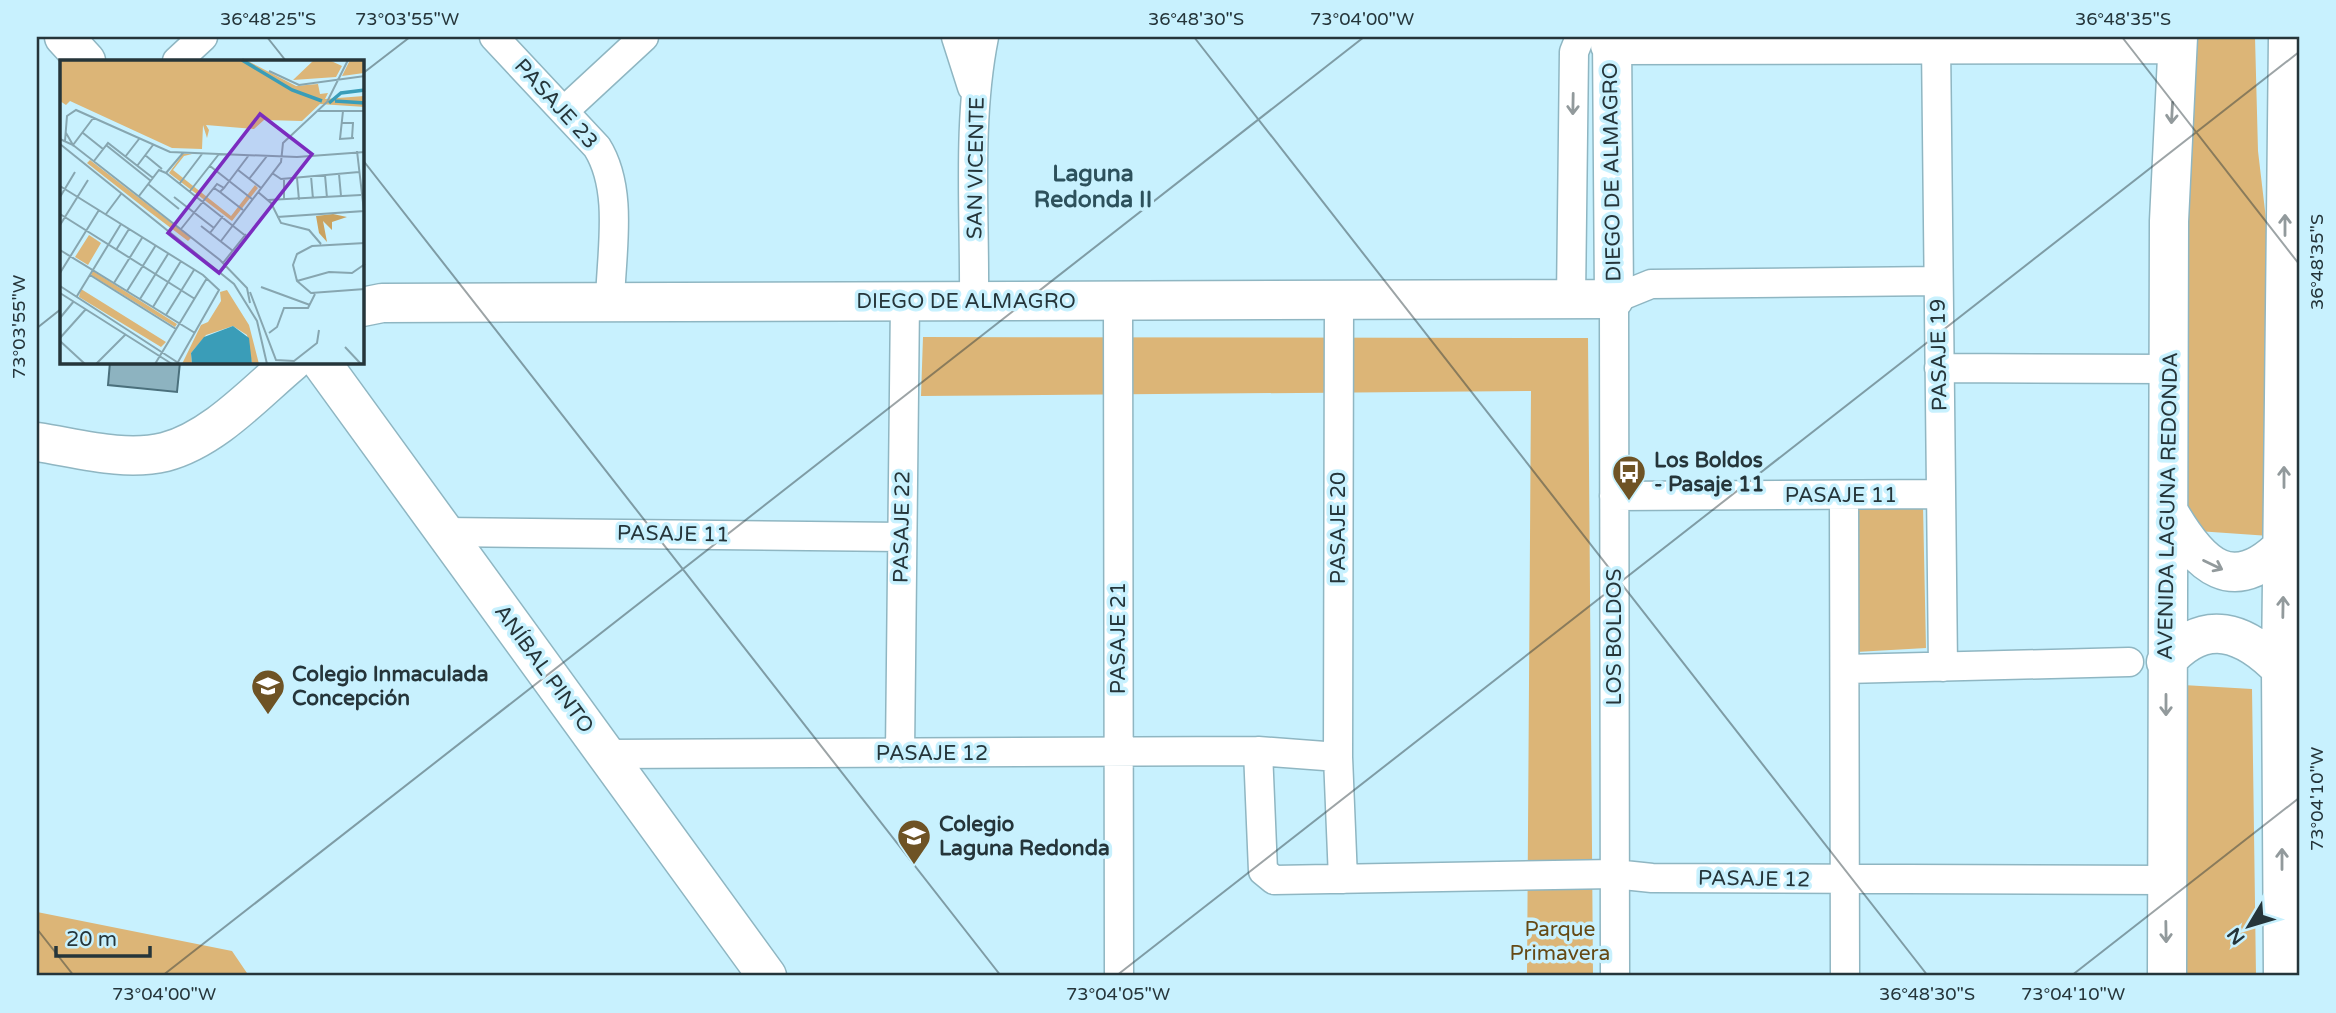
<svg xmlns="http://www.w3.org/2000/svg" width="2336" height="1013" font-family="'Varela Round',sans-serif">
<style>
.green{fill:#dcb577}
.building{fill:#8db3c0;stroke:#4b707c;stroke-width:2}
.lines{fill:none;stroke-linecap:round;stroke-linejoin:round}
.street-casing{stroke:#8fb6c2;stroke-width:31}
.secondary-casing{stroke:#8fb6c2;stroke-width:41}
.street{stroke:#fff;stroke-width:28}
.secondary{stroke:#fff;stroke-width:38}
.oneway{stroke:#929a9c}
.ticks{fill:none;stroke:#25353a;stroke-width:2;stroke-opacity:0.45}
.labels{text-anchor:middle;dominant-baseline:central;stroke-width:7;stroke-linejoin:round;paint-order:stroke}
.street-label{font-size:21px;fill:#25353a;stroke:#c8f1fe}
.poi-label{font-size:21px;font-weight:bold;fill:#25353a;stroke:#c8f1fe;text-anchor:start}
.park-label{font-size:21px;fill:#654915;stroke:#c8f1fe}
.neighbourhood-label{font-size:23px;font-weight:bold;fill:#2d515c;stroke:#c8f1fe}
.inset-river{fill:none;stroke:#3a9db8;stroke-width:3.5}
.inset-road{fill:none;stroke:#87a6b0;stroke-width:2}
.view{fill:#7b2cbf;fill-opacity:0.15;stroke:#7b2cbf;stroke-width:3.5}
.inset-edge{fill:none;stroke:#25353a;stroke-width:3.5}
.neatline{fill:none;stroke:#25353a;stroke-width:2.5}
.ticks-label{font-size:18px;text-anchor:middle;fill:#25353a}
</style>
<rect width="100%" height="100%" fill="#c8f1fe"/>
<path class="green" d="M2194,37H2255L2258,151L2266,219L2284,537L2183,530L2188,90Z
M923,337L1588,338L1593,976H1527L1531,391L921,396Z
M1854,505L1923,506L1926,648L1856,652Z
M2183,685L2252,689L2256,976H2185Z
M37,912L232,951L249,976H37Z"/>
<path class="building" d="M110,362H180L177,392L108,385Z"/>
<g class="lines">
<g class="street-casing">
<path id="street" d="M494,37L597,147C624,190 611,253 610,302
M956,37L972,87
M1936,43L1943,667
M177,61L203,37
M564,111L644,37
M1571,299L1574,52L1580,37
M1118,300L1119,976
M974,301C975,214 967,122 984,37
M1939,368L2170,369
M1844,495L1845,976
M1614,496L1941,494
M444,532L902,537
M1845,669L2129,662
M900,753L905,301
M606,754L1258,751
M1338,757L1339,299
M1343,879L1338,757L1258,751L1263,871L1274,880L1614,874L1652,878L2166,880
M1615,976L1614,299L1651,284L1938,281"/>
</g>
<g class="secondary-casing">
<path id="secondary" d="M64,37L86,61
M1610,45L2177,44
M362,307L382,303L1614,299L1612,37
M321,362L767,976
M37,442C77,448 124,462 165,452C214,439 255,393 292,362
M2170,514C2200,565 2232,598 2284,545
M2166,662C2205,616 2245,632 2281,669
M2167,976L2169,221L2178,37
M2283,976L2281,669L2288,37"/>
</g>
<use href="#street" class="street"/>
<use href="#secondary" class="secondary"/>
</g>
<defs><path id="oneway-shaft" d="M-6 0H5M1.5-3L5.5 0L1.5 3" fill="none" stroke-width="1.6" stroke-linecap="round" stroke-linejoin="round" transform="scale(1.75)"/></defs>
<g class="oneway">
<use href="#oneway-shaft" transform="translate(1573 104) rotate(91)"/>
<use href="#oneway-shaft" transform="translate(2172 113) rotate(93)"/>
<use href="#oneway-shaft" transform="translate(2285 225) rotate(-90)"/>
<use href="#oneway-shaft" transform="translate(2284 477) rotate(-90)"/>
<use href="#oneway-shaft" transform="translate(2213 565) rotate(26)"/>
<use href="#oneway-shaft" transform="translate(2283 607) rotate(-89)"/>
<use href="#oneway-shaft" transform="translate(2166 705) rotate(90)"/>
<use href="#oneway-shaft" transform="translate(2282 859) rotate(-90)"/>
<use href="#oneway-shaft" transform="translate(2166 932) rotate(89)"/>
</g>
<path class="ticks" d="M267,37L286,61M1194,37L1928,976M2122,37L2299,264M362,74L410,37M362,159L1001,976M37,328L61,309M37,929L74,976M162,976L1364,37M1116,976L2299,52M2071,976L2299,798"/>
<defs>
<g id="bus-pin" transform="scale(1.75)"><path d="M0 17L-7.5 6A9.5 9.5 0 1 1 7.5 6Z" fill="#6e5325" stroke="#c8f1fe"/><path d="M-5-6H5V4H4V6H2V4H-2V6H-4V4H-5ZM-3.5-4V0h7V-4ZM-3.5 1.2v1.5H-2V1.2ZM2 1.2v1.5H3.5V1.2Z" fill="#fff"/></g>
<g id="school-pin" transform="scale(1.75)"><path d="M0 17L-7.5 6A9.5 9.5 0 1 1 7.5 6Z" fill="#6e5325" stroke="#c8f1fe"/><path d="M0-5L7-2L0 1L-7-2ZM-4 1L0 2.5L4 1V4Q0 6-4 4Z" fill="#fff"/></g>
</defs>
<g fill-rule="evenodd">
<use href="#bus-pin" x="1629" y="472"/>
<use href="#school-pin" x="268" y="686"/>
<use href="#school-pin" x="914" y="836"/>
</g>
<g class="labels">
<g class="street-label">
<text transform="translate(556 104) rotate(48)">PASAJE 23</text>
<text transform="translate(976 168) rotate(-89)">SAN VICENTE</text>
<text transform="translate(1612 172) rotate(-91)">DIEGO DE ALMAGRO</text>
<text x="966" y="301">DIEGO DE ALMAGRO</text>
<text transform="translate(1939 355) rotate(-91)">PASAJE 19</text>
<text x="1841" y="495">PASAJE 11</text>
<text transform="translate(2168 506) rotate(-89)">AVENIDA LAGUNA REDONDA</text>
<text transform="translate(902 527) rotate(-89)">PASAJE 22</text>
<text transform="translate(1338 528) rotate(-90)">PASAJE 20</text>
<text transform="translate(673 534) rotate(1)">PASAJE 11</text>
<text transform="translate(1614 637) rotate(-90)">LOS BOLDOS</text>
<text transform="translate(1118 638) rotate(-90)">PASAJE 21</text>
<text transform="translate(544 669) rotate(54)">ANÍBAL PINTO</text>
<text x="932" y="753">PASAJE 12</text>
<text transform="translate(1754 879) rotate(1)">PASAJE 12</text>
</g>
<g class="poi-label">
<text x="1654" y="460">Los Boldos<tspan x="1654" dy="24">- Pasaje 11</tspan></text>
<text x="292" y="674">Colegio Inmaculada<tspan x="292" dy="24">Concepción</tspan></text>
<text x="939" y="824">Colegio<tspan x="939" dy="24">Laguna Redonda</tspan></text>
</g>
<g class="park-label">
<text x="1560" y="929">Parque<tspan x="1560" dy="24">Primavera</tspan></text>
</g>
<g class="neighbourhood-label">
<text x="1093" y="174">Laguna<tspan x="1093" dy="26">Redonda II</tspan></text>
</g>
</g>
<g transform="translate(60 60)">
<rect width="304" height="304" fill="#c8f1fe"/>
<path d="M0,0H186L236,26L258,24L260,34L268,33L265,39L304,36L305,47L260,44L242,61L204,60L194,69L146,65L149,70L147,78L143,65L142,89L112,88L10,41L6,45L0,41ZM254,0H269L282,6L276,17L233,20ZM290,0H304V13L282,16ZM123,94H132L124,96L113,110L171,156L195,125L198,128L172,161L109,113ZM30,100L131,178L128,181L87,150L27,103ZM29,175L41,183L28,205L15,197ZM33,211L117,264L115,267L31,215ZM21,229L106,282L101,287L19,237ZM167,230L189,265L199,304H192L187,275L173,266L146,275L131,293L132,304H122L141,265L148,262L161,241L160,232Z" fill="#dcb577"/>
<path d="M273,154L287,157L272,162V170L263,161L267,182L259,173L256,156Z" fill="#caa25f"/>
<path d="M173,266L189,278L192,304H132L131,293L144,277Z" fill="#3a9db8"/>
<path class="inset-river" d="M182,0L232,30L262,41M275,41L305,43M269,43L281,33L305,30"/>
<path class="inset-road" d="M209,11L239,25L305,16M258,51H305M283,51L280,79L294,78M282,63H293L292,78M6,73L13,85L34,57M23,73L43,89M0,79L13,85L160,200L187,228L190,243M5,81L7,56L16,50L110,92L237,97L305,92M0,84L174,224L197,261L207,304M46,85L91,121M85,95L102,109M65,97L79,79M34,101L48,83L93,118M77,106L93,85M150,106L192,139M178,110L201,128M106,113L187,177M106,113L123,93M212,113L221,119L299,112M279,114L281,136M265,115L267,138M251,116L253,139M237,118L239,140M189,119L207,96M224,119V141M120,123L142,94M88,124L119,149M0,126L143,215L159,230L118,302M164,128L189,95M130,131L159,94M160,132L183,150M198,132L211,143L221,163L249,170L261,184M79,136L99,110L106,113M0,137L15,112M114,137L154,168M208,140L301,135M0,154L135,239M46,154L61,134M217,157L304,151L297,91M0,165L28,120M141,166L173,191M121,169L157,124L164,128L160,132L154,128M150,173L163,156M161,181L221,102L223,83L267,42L288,0M305,183L252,186L237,194L233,205L237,221L251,233L305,229M0,190L135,273M56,190L69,169M163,203L186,174M162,210L187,177M0,213L39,150M30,215L116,269M237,221L269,212L292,213L305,204M54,223L82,178M0,226L120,304M201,227L250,245M67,231L96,185M190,232L216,300L234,301L257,283L259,270M0,233L112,304M17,236L61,164M80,239L108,194M93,247L121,201M106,255L134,210M0,258L14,241M209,273L217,267L224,248H248L255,234M0,278L26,249M0,281L25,304M285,287L301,304M36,304L66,274M95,304L147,218"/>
<path class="view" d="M200,54L252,94L159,213L108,173Z"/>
<rect width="304" height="304" class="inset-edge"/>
</g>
<rect width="2336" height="1013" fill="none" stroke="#c8f1fe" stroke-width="77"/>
<g transform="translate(2249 926) rotate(232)" stroke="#c8f1fe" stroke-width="5" paint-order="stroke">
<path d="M0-5L12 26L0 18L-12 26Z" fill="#25353a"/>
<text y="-10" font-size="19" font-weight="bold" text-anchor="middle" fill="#25353a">N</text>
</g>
<path d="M56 946v10h94v-10" fill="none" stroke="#25353a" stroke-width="3.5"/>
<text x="66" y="946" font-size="21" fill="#25353a" stroke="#c8f1fe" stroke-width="5" paint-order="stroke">20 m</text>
<rect x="38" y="38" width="2260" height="936" class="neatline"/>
<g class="ticks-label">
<text x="268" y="25">36°48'25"S</text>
<text x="407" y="25">73°03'55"W</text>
<text x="1196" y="25">36°48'30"S</text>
<text x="1362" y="25">73°04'00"W</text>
<text x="2123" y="25">36°48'35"S</text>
<text transform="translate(2317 262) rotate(-90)" y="6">36°48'35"S</text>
<text transform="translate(19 327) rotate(-90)" y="6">73°03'55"W</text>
<text transform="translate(2317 799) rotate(-90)" y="6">73°04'10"W</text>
<text x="164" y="1000">73°04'00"W</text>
<text x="1118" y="1000">73°04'05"W</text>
<text x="1927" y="1000">36°48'30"S</text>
<text x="2073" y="1000">73°04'10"W</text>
</g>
</svg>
